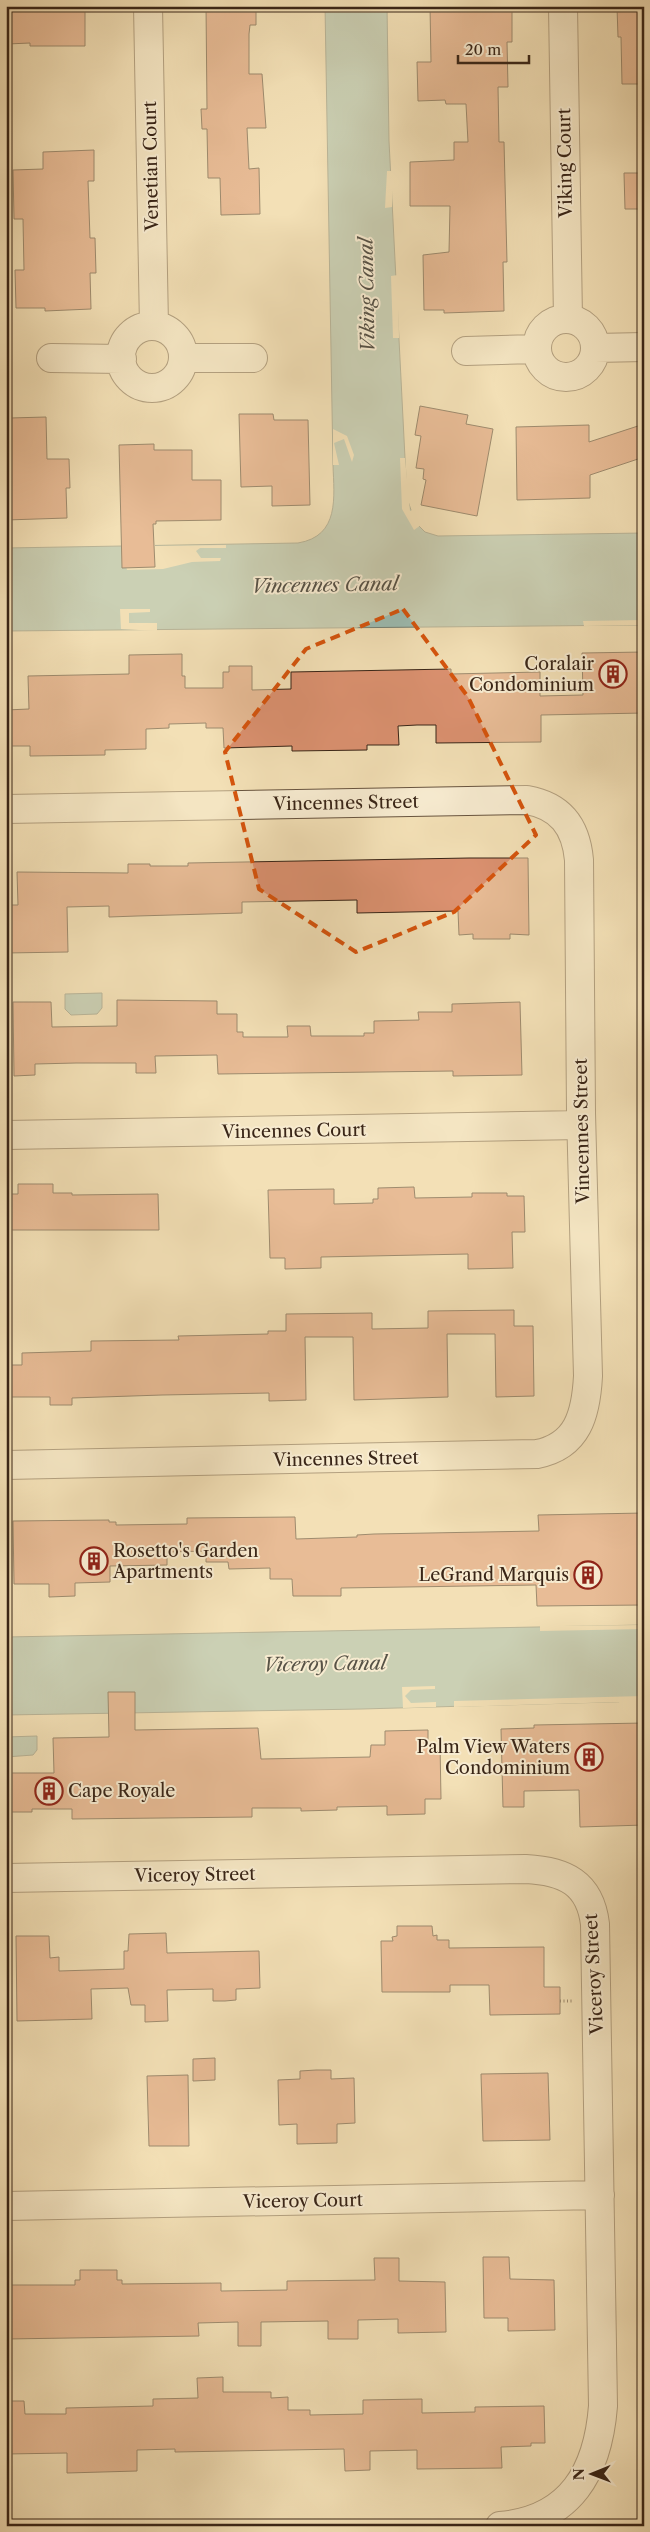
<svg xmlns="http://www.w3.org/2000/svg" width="650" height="2532" font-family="'Libre Caslon Text',serif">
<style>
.water{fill:#9cbcb2;stroke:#748074}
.pier{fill:#f3e0b6}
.building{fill:#db9170;stroke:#392517}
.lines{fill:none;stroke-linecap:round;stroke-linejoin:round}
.minor-casing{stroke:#68543f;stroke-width:30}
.path{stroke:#392517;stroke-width:3;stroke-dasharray:1 2.5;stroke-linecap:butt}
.minor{stroke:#f7ebd0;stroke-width:28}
.marked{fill:none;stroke:#d6540d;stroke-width:4;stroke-dasharray:10 6;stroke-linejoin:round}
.labels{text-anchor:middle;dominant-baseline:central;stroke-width:4;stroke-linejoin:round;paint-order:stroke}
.street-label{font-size:18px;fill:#392517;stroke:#f7ebd0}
.poi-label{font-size:18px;fill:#392517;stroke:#f7ebd0;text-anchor:end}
.water-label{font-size:19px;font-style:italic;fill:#575246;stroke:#f7ebd0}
</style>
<rect width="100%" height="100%" fill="#f3e0b6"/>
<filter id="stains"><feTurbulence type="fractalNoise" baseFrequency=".004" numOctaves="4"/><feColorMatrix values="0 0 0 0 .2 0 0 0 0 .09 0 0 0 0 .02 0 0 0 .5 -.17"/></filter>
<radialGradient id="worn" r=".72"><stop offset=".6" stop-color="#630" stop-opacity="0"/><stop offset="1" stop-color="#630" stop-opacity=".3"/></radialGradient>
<path class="water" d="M325,6H387L389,141L407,498L415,522L425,532L438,536L644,533V625L6,631V548L298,543C340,536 334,497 333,465Z
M102,993V1008L97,1014L71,1015L65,1009V994Z
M644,1625V1701L362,1709L6,1715V1637Z
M37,1736V1750L33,1755L6,1757V1737Z"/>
<path class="pier" d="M387,171H393L392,207L385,208Z
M398,275L399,338H393L391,276Z
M333,429L347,436L354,455L352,462L344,439L334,443L339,465H333Z
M400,458H405L410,511L412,510L421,525L414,530L402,509Z
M155,543V546L226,545V548H200L196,551L201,558H221L220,561L192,562L163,569L127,570L126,566L140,544Z
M120,609H150V612L129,613V623H157V631L121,629Z
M644,620V625L584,626L583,621Z
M644,1625V1629L540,1631V1626Z
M435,1686V1689L411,1690L405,1696L411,1703L436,1702V1707L403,1708L402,1687Z
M644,1696V1701L620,1705L619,1702L454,1707V1701Z"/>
<path class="building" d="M6,6H85V46H30V43L7,44Z
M206,6H256V25H250L249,34V74H262L266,128H247L249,169L259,168L260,214L221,215L220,178H208L207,129H202L201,109H207Z
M430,6H512V42H507L508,87H498L499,142H504L507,262H503L504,311L444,313V310H424L423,255L449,252L450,206H410V162L454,160V142H468L466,104H446L445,100L418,101L417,62H431Z
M617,7H644V84H622L621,37H618Z
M94,150V181H88L90,238H95L96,273H90L91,309L45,311V308H16L15,270H24L23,219H14L13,170L43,169V152Z
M624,173H644V209H625Z
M420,406L468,415L466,424L493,429L477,516L421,505L426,480L423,479L424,469L416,468L421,436L415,435Z
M239,414H273L274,420H308L310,505L272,506V486L241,487Z
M46,417L47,459H69L70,488H66L67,518L6,520V435H11L10,418Z
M644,424V457L590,475V498L517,500L516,427L589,425V442Z
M154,444V450H192V480H221V520L156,521V524H153L155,567L122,568L119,445Z
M644,652V713L541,715V742L436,743V725H417L398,726L399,745H367V750L292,751V746L224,748L223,728H206V723L169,724V728L146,729V749L105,750V755L30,756V746H6V710L29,709L28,676L129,674V655L182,654V676H185V688H223V672H229V666H252V690L291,689V672L451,669V674L540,672V696L583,695L582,653Z
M469,858H528L529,935L510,934V939H473V934L459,935L458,911L357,913V900L242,902V913L137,916L109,917V906L67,907L68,952L6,953V905H18L17,872L128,873V864H150V866H188V863Z
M117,1000L217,1001V1014H237V1032H243V1037H288L287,1026H310L311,1036H364V1033H374V1021L419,1020L418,1012H452V1004L520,1002L522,1075L453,1076V1071L218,1074L217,1055L155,1056L156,1073H136V1063H76L35,1064V1075L14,1076L13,1002H51L52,1027L117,1026Z
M18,1184H53V1193H72V1195L158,1194L159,1230H6V1194H18Z
M414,1187L415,1198L472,1197V1193H507V1196H524L525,1232H512L513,1268L468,1269V1254L321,1257V1268L285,1269V1258H270L268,1190L334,1189V1204L373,1203V1199H378V1188Z
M514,1310V1326H533L534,1396L496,1397L495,1334H447L448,1397L354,1400L353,1337H305L306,1400L269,1401V1393L162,1395L72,1398V1405H50V1397H8L7,1365H22V1353L91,1351V1341L179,1340L178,1336L268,1334V1331H286V1314L372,1313V1329L428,1328V1311Z
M644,1513V1605L537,1606L536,1585L341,1588V1596H293L292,1579H270V1568L229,1569L228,1562H206V1551L167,1552V1565L110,1566V1582L75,1583V1596L49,1597V1584H14L13,1521L109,1520V1522H116V1525L187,1524V1518L295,1517L296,1539L357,1537V1535L374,1534L539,1531L538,1515Z
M108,1692H135V1730L258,1728L261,1759L370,1757L371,1745H385V1731L428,1730V1744H440L441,1799H425V1814L387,1815V1806L337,1807V1810L301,1811V1808H252V1817L72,1819V1809H32V1812H9L6,1810V1773H54L53,1738L109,1737Z
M644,1723V1825L580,1827L579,1790L524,1791V1807H503L501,1729L534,1728V1725Z
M397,1926H432L433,1936L437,1935V1940H449V1948L544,1947V1987H560V2014L490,2015L489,1985H450V1992H382L381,1941H393L392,1937L397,1936Z
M166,1933L167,1953L259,1951L260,1988L236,1989V2000L225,2001H213V1989L167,1990L168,2021L145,2022V2005H131L128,1988L91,1989L92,2019L17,2021L16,1936H49L50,1958L59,1957V1971L124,1969V1951H128L129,1934Z
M215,2058V2080L193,2081V2059Z
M316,2070H331V2079L354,2078L355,2123L337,2124V2143L297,2144V2124L279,2125L278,2080L300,2079V2071Z
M548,2073L550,2140L483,2141L481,2074Z
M188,2075L189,2146H149L147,2076Z
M483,2257H509L510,2279L554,2280L555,2330L508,2331V2318H484Z
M374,2258H399V2281L445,2282L446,2332L398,2333V2319L358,2320V2339H328V2321L261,2322V2346H238V2322L198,2323L199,2336L6,2339V2285H75V2280H80V2270H117V2280H122V2284L221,2283V2291L287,2290V2281L375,2280Z
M223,2377V2392H271V2398L288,2397V2410H310V2415L363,2414V2400L422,2399V2413L475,2412V2407L544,2406L545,2443H531V2446L501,2447L502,2468L417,2469V2450L370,2451V2470L345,2471L344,2449L175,2452V2449L137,2450V2471L67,2473V2453L6,2454V2401H24L25,2414H66V2408L153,2406V2399L198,2398L197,2378Z"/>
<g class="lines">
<g class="minor-casing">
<path id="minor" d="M148,6L154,326
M563,6L568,319
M537 348a29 29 0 1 1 58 0a29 29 0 1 1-58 0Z
M121 357a31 31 0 1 1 62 0a31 31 0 1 1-62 0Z
M595,348L644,347
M466,351L537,349
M51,358L122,359
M183,358H253
M6,809L527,800C560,806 576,826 579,860L581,1113L588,1376C586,1414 578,1446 537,1454L6,1465
M6,1135L581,1125
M6,1878L526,1869C565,1871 590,1883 595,1924L603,2406C598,2471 571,2520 500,2526
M6,2206L600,2195"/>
</g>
<path class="path" d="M560,2001H572"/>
<use href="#minor" class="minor"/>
</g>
<path d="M0 0H650V2532H0ZM403,609L468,697L536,835L454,912L356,952L259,889L225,752L306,649Z" fill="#f3e0b6" fill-opacity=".55" fill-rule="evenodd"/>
<path class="marked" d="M403,609L468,697L536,835L454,912L356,952L259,889L225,752L306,649Z"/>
<defs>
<g id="building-ring" transform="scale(1.4375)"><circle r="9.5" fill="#f7ebd0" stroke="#8f2418" stroke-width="1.5"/><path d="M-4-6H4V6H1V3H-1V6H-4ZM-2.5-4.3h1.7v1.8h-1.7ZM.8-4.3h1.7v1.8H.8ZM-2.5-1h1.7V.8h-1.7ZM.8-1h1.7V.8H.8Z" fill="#8f2418"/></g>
</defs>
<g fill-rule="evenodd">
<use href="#building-ring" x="613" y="674"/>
<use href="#building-ring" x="94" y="1561"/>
<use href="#building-ring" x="588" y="1575"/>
<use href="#building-ring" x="589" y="1757"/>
<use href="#building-ring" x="49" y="1791"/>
</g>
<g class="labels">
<g class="street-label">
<text transform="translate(565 163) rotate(-91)">Viking Court</text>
<text transform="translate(151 166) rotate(-91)">Venetian Court</text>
<text transform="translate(346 803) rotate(-1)">Vincennes Street</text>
<text transform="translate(294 1131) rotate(-1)">Vincennes Court</text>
<text transform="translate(582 1131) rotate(-91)">Vincennes Street</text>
<text transform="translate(346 1459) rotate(-1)">Vincennes Street</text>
<text transform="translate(195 1875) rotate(-1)">Viceroy Street</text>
<text transform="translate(594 1974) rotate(-93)">Viceroy Street</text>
<text transform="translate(303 2201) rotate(-1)">Viceroy Court</text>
</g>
<g class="poi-label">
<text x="594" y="664">Coralair<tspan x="594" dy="21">Condominium</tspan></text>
<text x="113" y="1551" text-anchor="start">Rosetto's Garden<tspan x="113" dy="21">Apartments</tspan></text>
<text x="569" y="1575">LeGrand Marquis</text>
<text x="570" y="1747">Palm View Waters<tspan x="570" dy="21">Condominium</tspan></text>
<text x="68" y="1791" text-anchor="start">Cape Royale</text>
</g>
<g class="water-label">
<text transform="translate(367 295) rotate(-91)">Viking Canal</text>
<text transform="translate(325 585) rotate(-1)">Vincennes Canal</text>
<text transform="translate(325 1664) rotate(-1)">Viceroy Canal</text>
</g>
</g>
<rect width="650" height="2532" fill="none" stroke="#f3e0b6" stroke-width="25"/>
<rect x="8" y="8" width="635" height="2517" fill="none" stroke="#392517" stroke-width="2.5"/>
<rect x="12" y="12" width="625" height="2507" fill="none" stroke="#392517"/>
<g transform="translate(592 2474) rotate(269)" stroke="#f7ebd0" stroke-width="4" paint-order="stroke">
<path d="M0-4L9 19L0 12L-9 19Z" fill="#392517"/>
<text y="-8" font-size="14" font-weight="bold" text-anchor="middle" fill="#392517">N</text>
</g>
<path d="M458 55v8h71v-8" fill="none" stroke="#392517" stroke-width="2.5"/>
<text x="465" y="55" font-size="15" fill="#392517" stroke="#f7ebd0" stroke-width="4" paint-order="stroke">20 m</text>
<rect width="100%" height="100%" filter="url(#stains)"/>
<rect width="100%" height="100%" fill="url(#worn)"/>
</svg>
